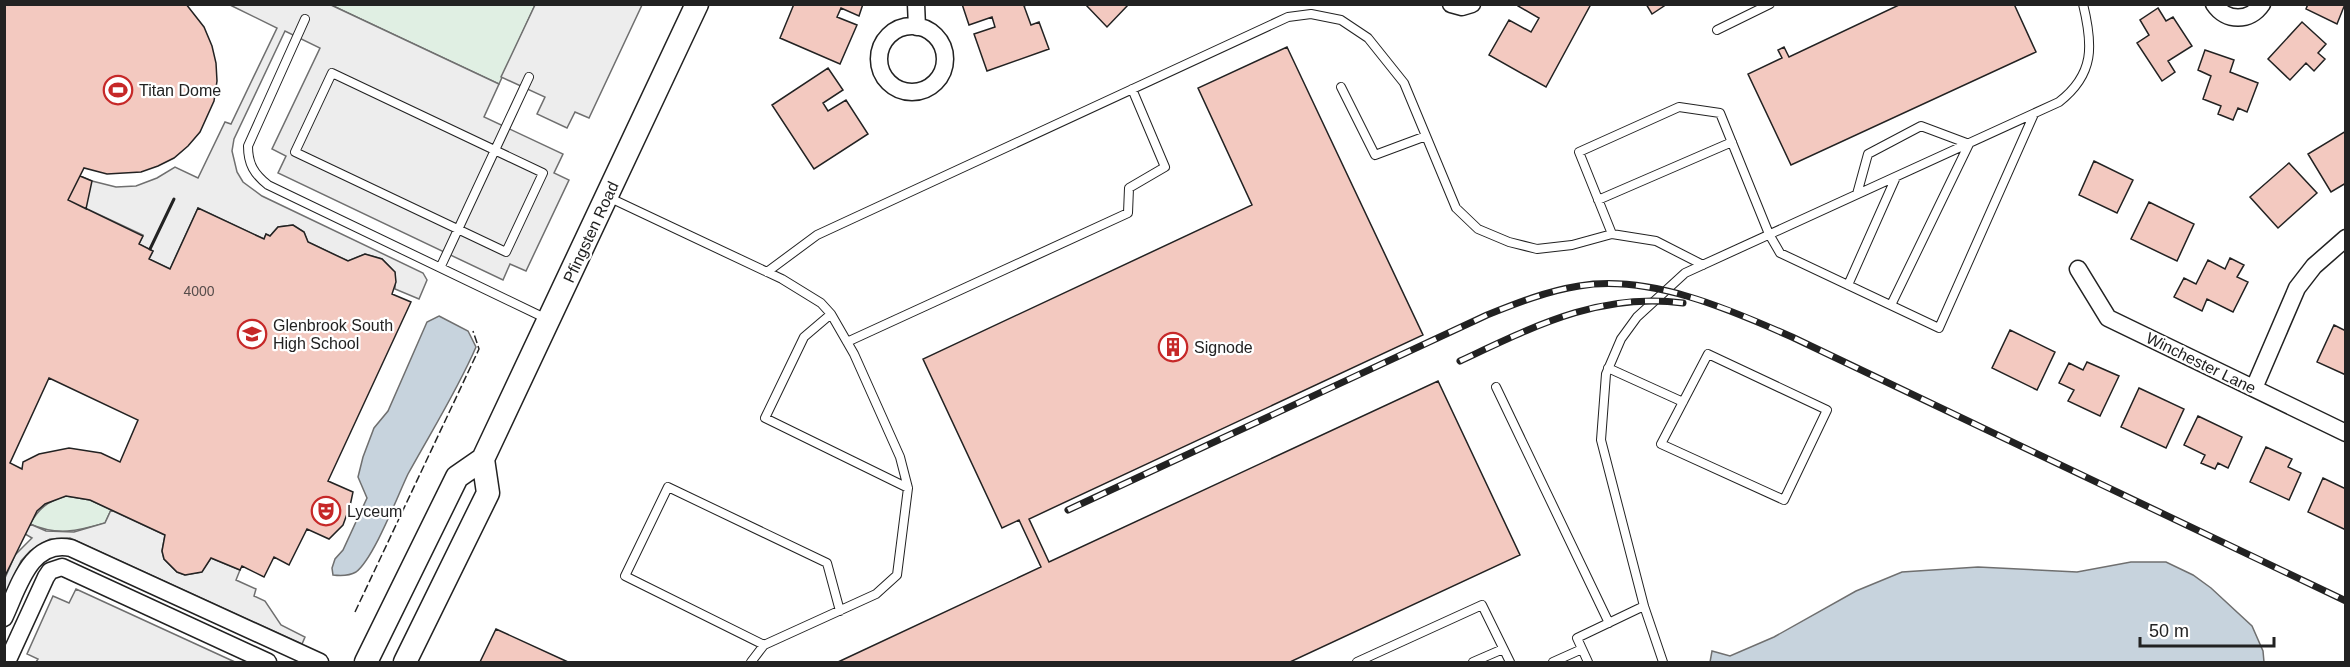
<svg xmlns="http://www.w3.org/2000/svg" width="2350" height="667" font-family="Arial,sans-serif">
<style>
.green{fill:#e0efe3;stroke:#6f6f6f;stroke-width:1.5}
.parking{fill:#ededed;stroke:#6f6f6f;stroke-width:1.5}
.water{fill:#c7d3dd;stroke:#6f6f6f;stroke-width:1.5}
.building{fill:#f3c9c0;stroke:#222;stroke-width:1.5;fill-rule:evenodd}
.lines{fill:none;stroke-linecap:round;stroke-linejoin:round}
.lane-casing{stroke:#222;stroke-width:10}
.street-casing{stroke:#222;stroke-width:19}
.secondary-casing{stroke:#222;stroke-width:25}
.lane{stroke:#fff;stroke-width:8}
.street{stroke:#fff;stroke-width:16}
.secondary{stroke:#fff;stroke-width:22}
.rail-casing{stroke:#222;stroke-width:7}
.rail{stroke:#fff;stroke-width:4.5;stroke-dasharray:14;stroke-linecap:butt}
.fence{stroke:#222;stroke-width:1.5;stroke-dasharray:8 3;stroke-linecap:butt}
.wall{stroke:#222;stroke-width:3}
.labels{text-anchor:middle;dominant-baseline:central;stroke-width:4.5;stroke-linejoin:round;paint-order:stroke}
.number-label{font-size:14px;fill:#564c4a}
.poi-label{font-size:16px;fill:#222;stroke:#fff;text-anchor:start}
.street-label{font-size:16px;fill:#222;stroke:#fff}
</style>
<rect width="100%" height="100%" fill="#fff"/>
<path class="green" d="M331,5H535L499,84Z
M66,496L90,500L111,510L105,523C78,531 57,536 30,524C39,508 48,501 66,496Z"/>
<path class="parking" d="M228,4L331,5L499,84L484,117L563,154L554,173L569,180L526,271L510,264L503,280L278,173L286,156L272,149L320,48L285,31L234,139L232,151L237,172L243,182L262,196L423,273L427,280L419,299L395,289V272L382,259L365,254L348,261L308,242L304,232L293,225L278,227L270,236L266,234L264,239L198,208L170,269L149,259L153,251L139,244L143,235L68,200L80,176L92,181L116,187L136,186L157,178L175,167L198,178L225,122L231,124L277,28Z
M535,5H642L589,118L575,112L567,128L537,114L545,97L501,77Z
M111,510L165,535L162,551L164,559L177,572L185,575L201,572L211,558L240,570L236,580L256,589L254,596L265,601L281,625L305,637L302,644L70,538L50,539L30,551L21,561L5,597V578L15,555L32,538L25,534L30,524L46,531L74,532L105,523Z
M76,589L150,623L235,662H36L38,659L27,654L53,596L69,603Z"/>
<path class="water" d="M439,316L468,331L476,347C457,391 431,432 408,474C397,497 374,558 356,572C349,576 341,576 333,575L332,568L335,559L343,550L367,498L358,477L363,457L374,428L388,411L427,322Z
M2131,562H2166L2193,575L2211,588L2252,626L2263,651L2264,662H1710L1712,651L1730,656L1774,637L1856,591L1902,572L1978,567L2077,572Z"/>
<path class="building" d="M4,4H186L204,27L212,46L216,63L217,81L214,101L200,132L188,146L174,158L158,166L141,172L107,174L84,168L68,200L143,236L139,244L153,251L149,259L170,269L198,208L264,239L266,234L270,236L278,227L293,225L304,232L308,242L348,261L365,254L382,259L395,272L396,282L392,294L411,302L328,481L353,492L350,506L343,525L329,539L307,529L289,565L274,557L264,577L242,566L240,570L211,558L202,572L185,575L177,572L164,559L162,551L165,535L90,500L66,496L45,504L37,511L4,578ZM49,378L138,420L120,462L101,453L69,448L39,454L23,462L22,469L10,463Z
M794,4H863L859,16L841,8L837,17L857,25L840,64L780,38Z
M962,4H1029L1024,6L1031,25L1039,22L1049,49L987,71L974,34L995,27L992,17L969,25Z
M1085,4H1129L1107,27Z
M1519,4H1591L1546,87L1489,55L1509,20L1531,32L1539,18L1518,6Z
M1646,4H1667L1652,14Z
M1901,4H2014L2036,52L1791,165L1748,74L1782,58L1778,50L1784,47L1789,57Z
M2308,4H2345L2337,24L2306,9Z
M2158,8L2166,21L2173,17L2192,46L2168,61L2175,72L2162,81L2137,43L2149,35L2140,20Z
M2302,22L2326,44L2318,53L2325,59L2314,71L2306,63L2290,80L2268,59Z
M1287,47L1423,335L1029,519L1049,562L1438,381L1520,555L1290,662H838L1041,567L1019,520L1002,528L923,359L1252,205L1198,88Z
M2205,50L2234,60L2230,72L2258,83L2247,112L2238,108L2233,120L2218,114L2221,106L2203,99L2211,76L2198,70Z
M828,68L843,90L823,103L828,111L846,100L868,134L814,169L772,105Z
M2346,131V183L2331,192L2308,154Z
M2094,161L2133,180L2117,213L2079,195Z
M2289,163L2317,193L2278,228L2250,197Z
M80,176L92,181L86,209L68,200Z
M2149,202L2194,224L2177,261L2131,239Z
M2230,258L2244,265L2237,277L2248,282L2233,312L2207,299L2202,311L2174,297L2184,278L2196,284L2208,260L2225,269Z
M2334,325L2346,331V375L2317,362Z
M2010,330L2055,352L2037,390L1992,368Z
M2087,362L2119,376L2100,416L2068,401L2074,390L2059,383L2069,363L2083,370Z
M2139,388L2184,409L2166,448L2121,427Z
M2198,416L2242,437L2228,468L2218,463L2215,469L2201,463L2205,455L2184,445Z
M2266,447L2292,459L2288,467L2301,473L2289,500L2250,482Z
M2323,478L2346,489V530L2308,512Z
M496,629L568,662H480Z"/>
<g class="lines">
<g class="lane-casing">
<path id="lane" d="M305,19L248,146C248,164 254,174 268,185L549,320
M1717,30L1770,4
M332,73L543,173L506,252L295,152Z
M1341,87L1375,155L1426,136
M1857,194L1868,154L1921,126L1969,144L1891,305
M608,197L782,279L821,303L831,314L854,354L900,457L908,488L897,575L876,594L764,645L751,662
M1598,200L1732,142
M1703,265L1656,241L1612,234L1579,152L1679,107L1720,113L1769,234L1780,253L1939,328L2034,114
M441,266L529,77
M767,272L817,235L1288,17L1311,14L1341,20L1368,38L1404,83L1456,208L1478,229L1509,242L1537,249L1572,245L1612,234
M1848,285L1896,177
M831,314L804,337L765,418L908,488
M847,342L1128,213L1129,188L1165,167L1132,89
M1708,354L1827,410L1784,500L1661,444Z
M1608,368L1683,402
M1496,387L1609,623
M764,645L625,576L668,487L827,563L840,611
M1357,662L1482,605L1510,662
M1473,662L1503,649
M1553,662L1582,649
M1588,662L1577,638L1644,606
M1663,662L1644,606L1601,440L1606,374L1621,339L1637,317L1685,273L2059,102C2095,74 2093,45 2083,4"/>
</g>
<g class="street-casing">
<path id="street" d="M916,4L917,27
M1451,4L1462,7L1472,4
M2214,4C2226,22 2250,22 2262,4
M879 59a33 33 0 1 1 66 0a33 33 0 1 1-66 0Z
M2078,269L2108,318L2346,433
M2254,388L2297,288L2314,266L2346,238
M4,618C18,589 30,539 71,548L320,662
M7,662L46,577L50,571L62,567L268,662"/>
</g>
<g class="secondary-casing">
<path id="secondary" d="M366,662L457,477L483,459L697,4
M405,662L488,493L483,459"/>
</g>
<use href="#lane" class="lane"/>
<use href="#street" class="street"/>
<use href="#secondary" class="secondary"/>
<g class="rail-casing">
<path id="rail" d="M1460,361C1533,327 1599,292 1683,303
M1068,510L1487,315C1517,303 1547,291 1579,286C1649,274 1729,309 1792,337L2346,601"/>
</g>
<use href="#rail" class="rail"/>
<path class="fence" d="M355,612L479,349L473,331"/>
<path class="wall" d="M150,249L174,199"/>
</g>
<defs>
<g id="stadium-ring" transform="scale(1.5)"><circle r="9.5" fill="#fff" stroke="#c62828" stroke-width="1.5"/><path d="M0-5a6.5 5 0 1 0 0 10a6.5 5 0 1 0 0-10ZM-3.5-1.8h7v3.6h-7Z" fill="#c62828"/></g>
<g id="school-ring" transform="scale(1.5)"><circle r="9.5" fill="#fff" stroke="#c62828" stroke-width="1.5"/><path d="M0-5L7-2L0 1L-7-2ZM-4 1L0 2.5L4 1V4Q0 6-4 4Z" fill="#c62828"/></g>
<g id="building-ring" transform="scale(1.5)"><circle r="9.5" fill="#fff" stroke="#c62828" stroke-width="1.5"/><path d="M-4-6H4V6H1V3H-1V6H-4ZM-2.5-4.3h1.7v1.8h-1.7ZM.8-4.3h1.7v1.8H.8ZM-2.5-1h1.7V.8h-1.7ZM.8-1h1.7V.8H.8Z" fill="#c62828"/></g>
<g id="theatre-ring" transform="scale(1.5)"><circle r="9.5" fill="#fff" stroke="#c62828" stroke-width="1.5"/><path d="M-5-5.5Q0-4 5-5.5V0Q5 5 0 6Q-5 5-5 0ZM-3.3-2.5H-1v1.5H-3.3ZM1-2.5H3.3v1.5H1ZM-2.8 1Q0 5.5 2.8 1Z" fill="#c62828"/></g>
</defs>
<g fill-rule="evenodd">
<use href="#stadium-ring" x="118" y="90"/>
<use href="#school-ring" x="252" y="334"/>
<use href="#building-ring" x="1173" y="347"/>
<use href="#theatre-ring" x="326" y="511"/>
</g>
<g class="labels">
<g class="number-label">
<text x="199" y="291">4000</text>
</g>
<g class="poi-label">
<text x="139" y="90">Titan Dome</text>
<text x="273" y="325">Glenbrook South<tspan x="273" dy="18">High School</tspan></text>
<text x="1194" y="347">Signode</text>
<text x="347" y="511">Lyceum</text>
</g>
<g class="street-label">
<text transform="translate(591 232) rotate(-65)">Pfingsten Road</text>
<text transform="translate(2201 363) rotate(26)">Winchester Lane</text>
</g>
</g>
<rect width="2350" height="667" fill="none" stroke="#222222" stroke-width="12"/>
<path d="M2140 637v9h134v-9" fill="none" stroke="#222222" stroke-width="3"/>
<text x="2149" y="637" font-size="18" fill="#222222" stroke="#ffffff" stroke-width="4.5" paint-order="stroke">50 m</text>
</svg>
